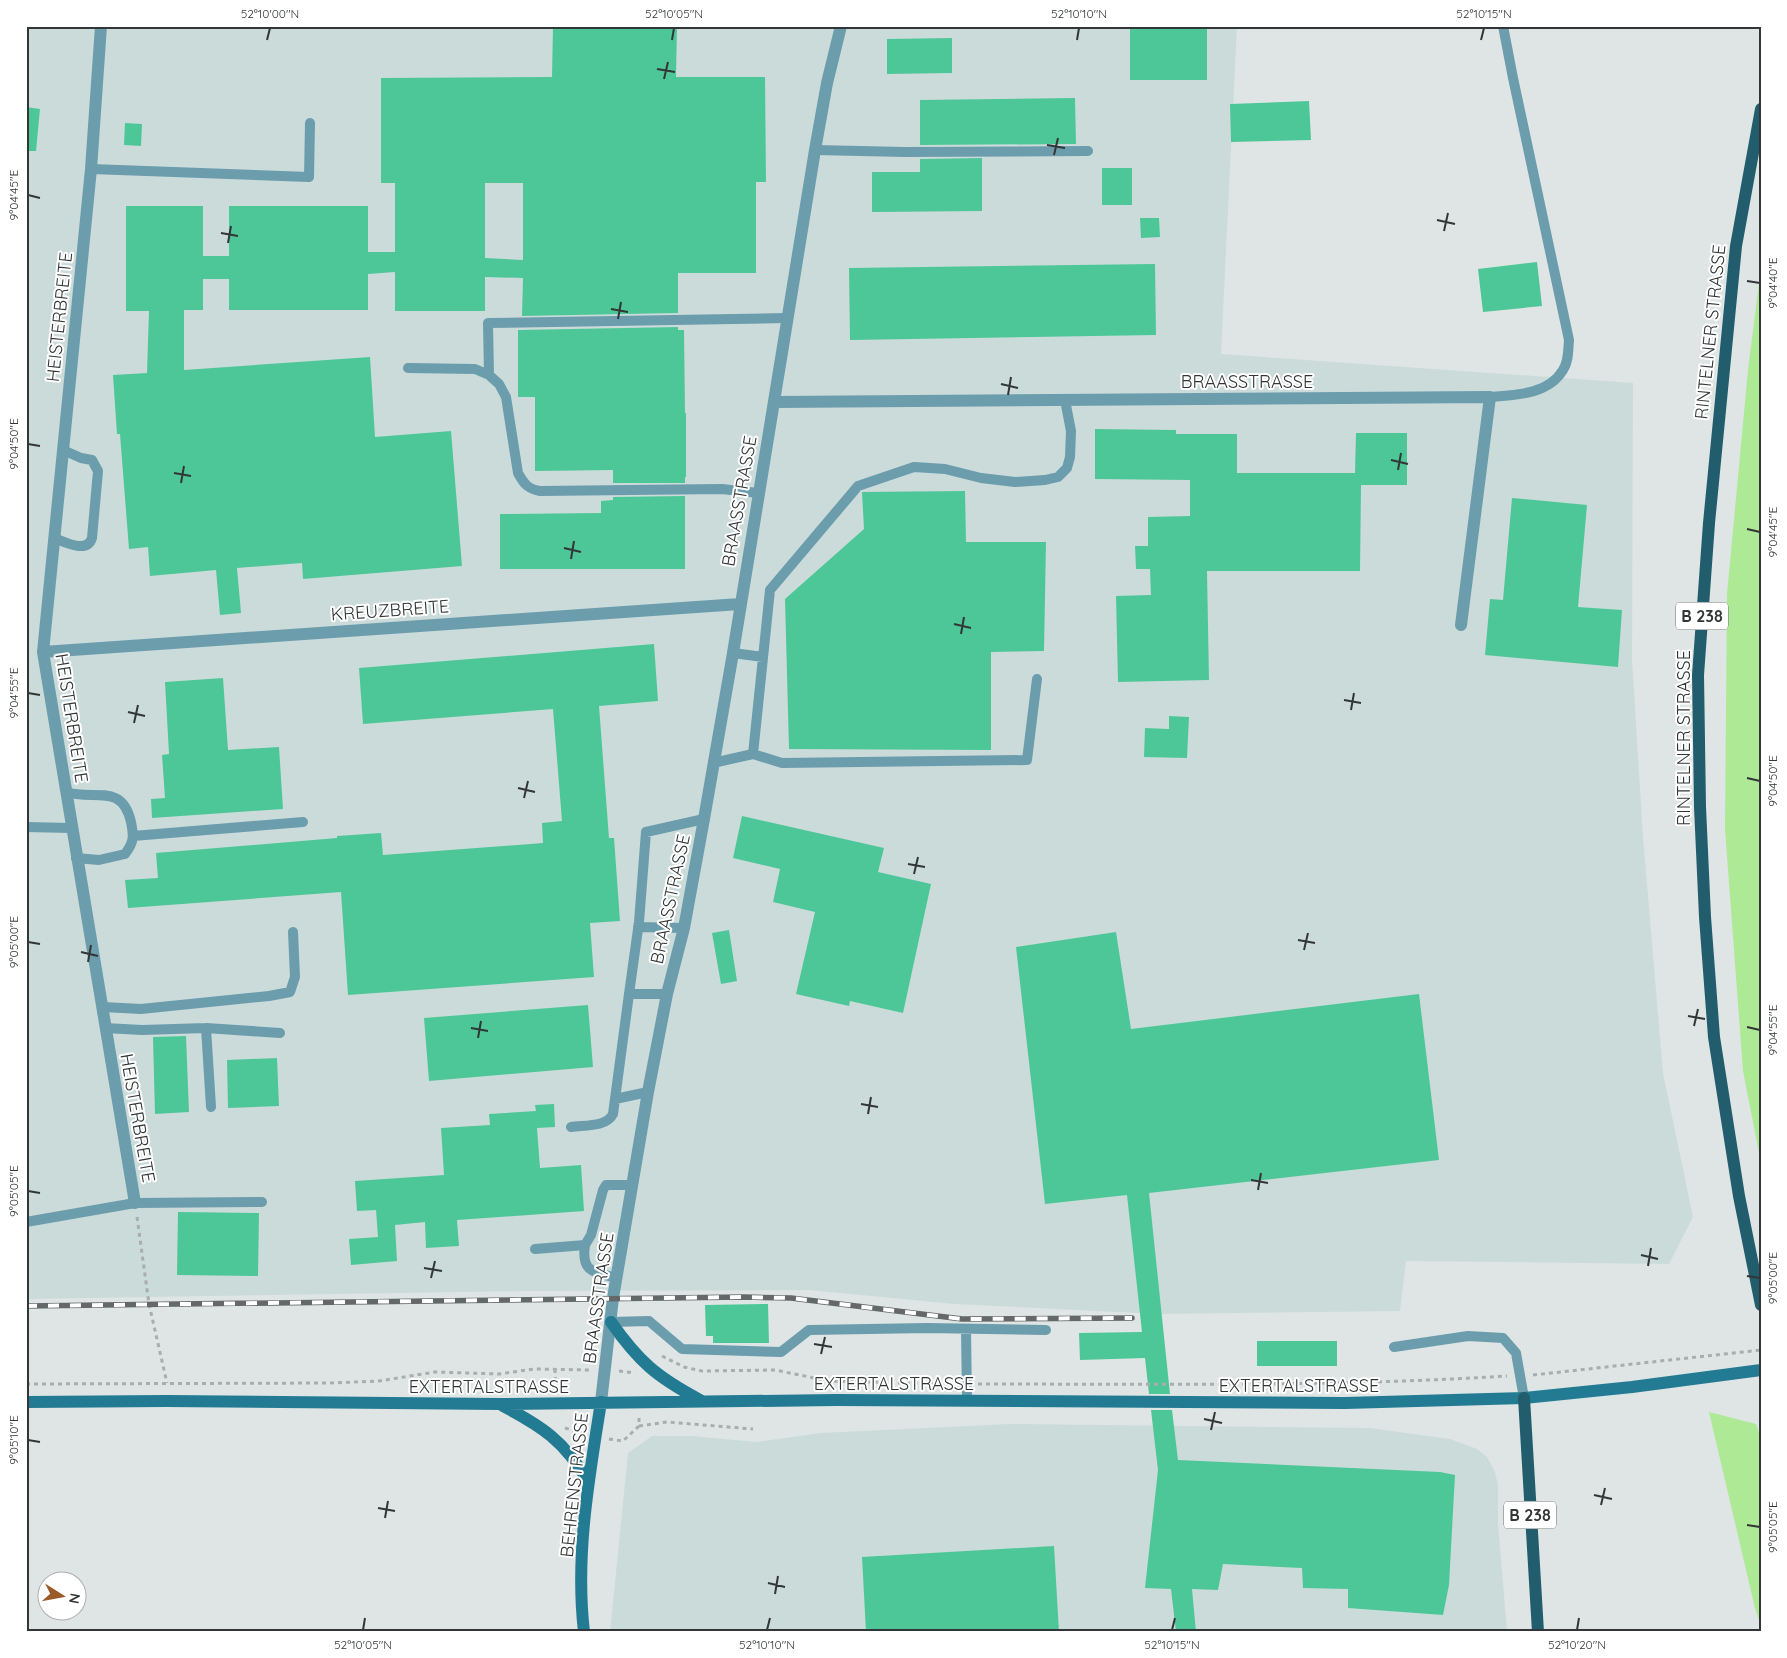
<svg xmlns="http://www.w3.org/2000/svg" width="1787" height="1658" font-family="Quicksand,sans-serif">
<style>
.built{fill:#cbdbda}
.green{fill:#aee996}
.building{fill:#4ec798;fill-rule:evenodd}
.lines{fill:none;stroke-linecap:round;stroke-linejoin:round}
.path{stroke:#a8aead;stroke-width:3;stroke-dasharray:4 4;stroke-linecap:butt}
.lane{stroke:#6c9dad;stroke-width:10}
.street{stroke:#6c9dad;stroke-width:12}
.secondary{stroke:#227b92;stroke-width:12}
.primary{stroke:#225d6d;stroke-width:12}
.rail-casing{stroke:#646868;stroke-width:5.5}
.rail{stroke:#fff;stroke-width:4;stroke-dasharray:11;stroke-linecap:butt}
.ticks{fill:none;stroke:#333636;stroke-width:2}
.labels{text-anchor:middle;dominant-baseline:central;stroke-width:4;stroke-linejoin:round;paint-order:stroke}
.shield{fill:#fff;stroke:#707272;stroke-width:1}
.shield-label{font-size:16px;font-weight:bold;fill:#333636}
.street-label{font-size:18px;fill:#333636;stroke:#fff}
.neatline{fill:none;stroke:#333636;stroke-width:2}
.ticks-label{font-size:12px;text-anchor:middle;fill:#333636}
</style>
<rect width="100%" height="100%" fill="#dee5e4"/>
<path class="built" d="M26,26H1237L1221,354L1633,383L1632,659L1643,837L1663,1073L1693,1217L1669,1264L1406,1261L1400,1311L1159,1314L954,1304L809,1290L524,1291L26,1299Z
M1009,1424L1370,1428L1450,1439L1477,1449L1487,1457L1495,1472L1498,1485V1523L1507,1632H610L628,1453L652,1436H691L756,1442L821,1433Z"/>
<path class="green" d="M1761,267V1163L1743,1071L1725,829L1727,594L1748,370Z
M1709,1412L1756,1424L1761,1439V1626L1755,1608Z"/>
<path class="building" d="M553,26H677L676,77H765L766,182H756V273H678V313L522,316L523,278L485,277V311H395V272L368,274V310H229V279H203V310H184V370L370,357L375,437L451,431L462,566L303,579L302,563L237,568L241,613L220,615L216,570L150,576L148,547L129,549L120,434H117L113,375L147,373L149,311H126V206H203V256H229V206H368V252H395V183H381V78L552,77ZM485,183H523V260L485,258Z
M1130,26H1207V80H1130Z
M952,38V73L887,74V39Z
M1075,98L1076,144L920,145V100Z
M1309,101L1311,140L1231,142L1230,104Z
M26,107L40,109L36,151H26Z
M125,123L142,124L141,146L124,145Z
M982,158V211L872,212V172H920V159Z
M1102,168H1132V205H1102Z
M1140,218H1159L1160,237L1141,238Z
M1537,262L1542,306L1483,312L1478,269Z
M1155,264L1156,335L850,340L849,268Z
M678,327V330H684L685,413H686V477H685V483H613V470L535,471V397H518V330Z
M1095,429L1176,430V434H1237V473H1355L1356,433H1407V485H1361L1360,571H1207L1209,680L1118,682L1116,596L1151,595L1150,569H1136L1135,546H1148V517L1190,516V480L1095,479Z
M965,491L966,542H1046L1044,651L991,652V750L789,749L785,599L864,529L862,492Z
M685,496V569H500V514L601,513V501L613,500V497Z
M1512,498L1587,505L1578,607L1622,610L1618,667L1485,655L1490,599L1503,600Z
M654,644L658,701L599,706L609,838H614L620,921L590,923L594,977L348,995L341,892L128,908L125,880L158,878L156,853L337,838V836L381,833L383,855L543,843L542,823L562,821L553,709L363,724L359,668Z
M223,678L228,750L279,747L283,809L152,818L151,799L165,798L162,755L169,754L165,682Z
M1169,716L1189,717L1187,758L1144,757L1145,728L1169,729Z
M742,816L884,848L878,872L931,884L903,1013L850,1001L849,1006L796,994L815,912L773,902L780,869L733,858Z
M729,930L737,981L721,984L712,933Z
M1116,932L1131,1029L1419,994L1439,1160L1149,1193L1170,1394H1149L1145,1358L1080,1360L1079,1333L1142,1332L1127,1195L1045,1204L1016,947Z
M588,1005L593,1067L429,1081L424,1018Z
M186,1036L189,1112L155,1114L153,1037Z
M277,1058L279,1106L228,1108L227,1060Z
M554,1104L555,1127L537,1128L540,1168L581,1165L584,1211L457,1220L459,1246L426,1248L425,1222L395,1225L397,1261L351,1265L349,1239L378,1237L376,1210L357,1211L355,1181L444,1175L441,1128L490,1125L489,1114L536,1111L535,1105Z
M178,1212L259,1213L258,1276L177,1275Z
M768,1304L769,1343H713V1336H706L705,1305Z
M1257,1341H1337V1366H1257Z
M1151,1410H1172L1178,1460L1440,1472L1455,1475L1449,1585L1443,1615L1348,1608V1589L1303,1588L1302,1568L1223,1564L1218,1590L1192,1589L1196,1632H1176L1171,1589L1145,1588L1158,1470Z
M1054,1546L1059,1632H866L862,1557Z"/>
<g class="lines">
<path class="path" d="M137,1217L149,1304L167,1383
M662,1356L684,1367L702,1371L775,1370L829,1381L954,1384
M555,1369L556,1391
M619,1371L635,1373
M1533,1375L1761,1350
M26,1384L331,1383L379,1381L435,1372L499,1374L534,1369L590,1370
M978,1384C1154,1384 1331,1387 1507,1376
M639,1426L667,1422L753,1429
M565,1428L583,1433
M609,1439L623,1441L639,1426V1416"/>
<path class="lane" d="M815,150L905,152L1088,151
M91,169L309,177L310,123
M408,368L475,369L489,375L499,384L506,397L518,473C524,484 528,489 540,491L722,489L758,493
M489,375L488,323L787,318
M1490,397C1515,395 1548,395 1563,370C1569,361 1568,350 1569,340L1513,78L1503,26
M54,538C65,542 87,554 92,538L98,471L92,460L81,458L63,450
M733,653L763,657
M753,754L782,763L1027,760L1037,679
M713,763L753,754L770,590L858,486L914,467L945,469L981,478L1015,482L1045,480L1058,477L1067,468L1070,457L1071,431L1065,400
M66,792C93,801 122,782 131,822C134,837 134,842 125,854L99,860L76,858
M26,827L71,828
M133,836L303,822
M638,927L684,928
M667,994H629L639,922L646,832L704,819
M103,1007L141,1009L269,996L290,992L295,977L293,932
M105,1028L142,1030L206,1028L280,1033
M206,1028L211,1107
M615,1099L648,1092
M571,1127C585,1125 607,1127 613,1114L629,994
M26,1222L135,1203L262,1202
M585,1245C581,1272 593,1272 617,1278
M535,1249L585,1245L591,1235L603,1190L606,1185H633
M611,1322L649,1321L682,1349L781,1352L809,1330L927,1328L1046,1330
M966,1329L967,1400
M1394,1347L1468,1336L1503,1338L1516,1353L1524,1398"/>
<path class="street" d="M101,26L91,169L43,652L135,1203
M774,402L1490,397L1461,625
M43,652L740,604
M601,1402L613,1298L648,1092L667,994L684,928L704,819L733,653L815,150L827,83L841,26"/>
<path class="secondary" d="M611,1322C639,1362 657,1377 700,1400
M26,1402L166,1401L501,1404L836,1400L1345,1403L1524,1398L1632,1387L1761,1370
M503,1406C543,1427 564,1441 588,1481
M584,1632C575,1555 589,1478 601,1402"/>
<path class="primary" d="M1761,109L1736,246L1709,523L1698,675L1700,807L1705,917L1714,1037L1739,1196L1761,1305
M1524,1398L1538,1632"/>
<g class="rail-casing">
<path id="rail" d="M26,1306L744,1297L791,1298L962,1319L1132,1318"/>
</g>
<use href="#rail" class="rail"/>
</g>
<path class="ticks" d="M267,40L270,28M672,40L674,28M1077,40L1079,28M1481,40L1484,28M657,69L675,72M664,79L668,62M1047,145L1065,148M1054,155L1058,138M28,195L40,198M1437,220L1455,224M1444,231L1448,213M221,233L238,236M228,243L231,226M1747,281L1760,283M611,309L628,312M618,319L621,302M1001,384L1018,388M1008,395L1011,377M28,444L40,446M1391,460L1408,464M1398,470L1401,453M174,473L191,476M181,483L184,466M1747,529L1760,532M564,548L581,552M571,559L574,541M954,624L971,628M961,634L964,617M28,693L40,695M1344,700L1361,703M1351,710L1354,693M128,712L145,716M134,723L138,705M1747,778L1760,781M518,788L535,792M524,798L528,781M908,864L925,867M914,874L918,857M1298,940L1315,943M28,942L40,944M1304,950L1308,933M81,952L98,956M88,962L91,945M1688,1016L1705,1019M1694,1026L1698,1009M1747,1027L1760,1030M471,1028L488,1031M478,1038L481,1021M861,1104L878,1107M868,1114L871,1097M1251,1180L1268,1183M1258,1190L1261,1173M28,1191L40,1193M1641,1255L1658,1259M1648,1266L1651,1248M424,1268L442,1271M1747,1276L1760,1278M431,1278L435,1261M814,1344L832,1347M821,1354L825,1337M1204,1419L1222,1423M1211,1430L1215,1412M28,1440L40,1442M1594,1495L1612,1499M1601,1505L1605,1488M378,1508L395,1511M385,1518L388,1501M1747,1525L1760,1527M768,1583L785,1587M775,1594L778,1576M363,1630L365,1618M767,1630L770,1618M1172,1630L1175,1618M1577,1630L1579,1618"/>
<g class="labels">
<g class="shield">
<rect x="1676" y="602.5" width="52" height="27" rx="4"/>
<rect x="1504" y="1501.5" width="52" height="27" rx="4"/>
</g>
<g class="shield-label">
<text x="1702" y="616">B 238</text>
<text x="1530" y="1515">B 238</text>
</g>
<g class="street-label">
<text transform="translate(59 317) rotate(-84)">HEISTERBREITE</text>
<text transform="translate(1710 332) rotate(-84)">RINTELNER STRASSE</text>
<text x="1247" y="381">BRAASSTRASSE</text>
<text transform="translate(739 501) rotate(-80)">BRAASSTRASSE</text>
<text transform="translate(390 610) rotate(-4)">KREUZBREITE</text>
<text transform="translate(72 718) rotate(81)">HEISTERBREITE</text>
<text transform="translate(1683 738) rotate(-90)">RINTELNER STRASSE</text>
<text transform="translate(670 899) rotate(-78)">BRAASSTRASSE</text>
<text transform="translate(138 1118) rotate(80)">HEISTERBREITE</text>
<text transform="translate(598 1298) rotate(-82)">BRAASSTRASSE</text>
<text x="894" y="1383">EXTERTALSTRASSE</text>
<text x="1299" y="1385">EXTERTALSTRASSE</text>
<text x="489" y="1386">EXTERTALSTRASSE</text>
<text transform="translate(574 1485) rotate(-84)">BEHRENSTRASSE</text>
</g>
</g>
<rect width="1787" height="1658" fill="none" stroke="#ffffff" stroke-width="55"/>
<g transform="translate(62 1596) rotate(101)"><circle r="24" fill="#ffffff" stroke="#adafaf"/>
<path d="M0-4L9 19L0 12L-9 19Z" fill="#9c5a28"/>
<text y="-8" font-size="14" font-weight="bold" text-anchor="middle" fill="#333636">N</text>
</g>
<rect x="28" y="28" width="1732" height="1602" class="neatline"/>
<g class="ticks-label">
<text x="270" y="18">52°10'00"N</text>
<text x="674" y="18">52°10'05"N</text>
<text x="1079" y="18">52°10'10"N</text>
<text x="1484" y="18">52°10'15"N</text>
<text transform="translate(14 195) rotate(-90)" y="4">9°04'45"E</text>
<text transform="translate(1773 283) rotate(-90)" y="4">9°04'40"E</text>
<text transform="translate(14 444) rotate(-90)" y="4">9°04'50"E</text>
<text transform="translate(1773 532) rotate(-90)" y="4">9°04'45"E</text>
<text transform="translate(14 693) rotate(-90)" y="4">9°04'55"E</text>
<text transform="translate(1773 781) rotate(-90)" y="4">9°04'50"E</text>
<text transform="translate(14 942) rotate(-90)" y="4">9°05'00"E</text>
<text transform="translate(1773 1030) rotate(-90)" y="4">9°04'55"E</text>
<text transform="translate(14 1191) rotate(-90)" y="4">9°05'05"E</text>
<text transform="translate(1773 1278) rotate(-90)" y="4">9°05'00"E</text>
<text transform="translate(14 1440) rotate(-90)" y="4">9°05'10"E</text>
<text transform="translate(1773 1527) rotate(-90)" y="4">9°05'05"E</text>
<text x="363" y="1649">52°10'05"N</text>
<text x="767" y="1649">52°10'10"N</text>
<text x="1172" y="1649">52°10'15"N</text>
<text x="1577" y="1649">52°10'20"N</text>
</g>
</svg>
